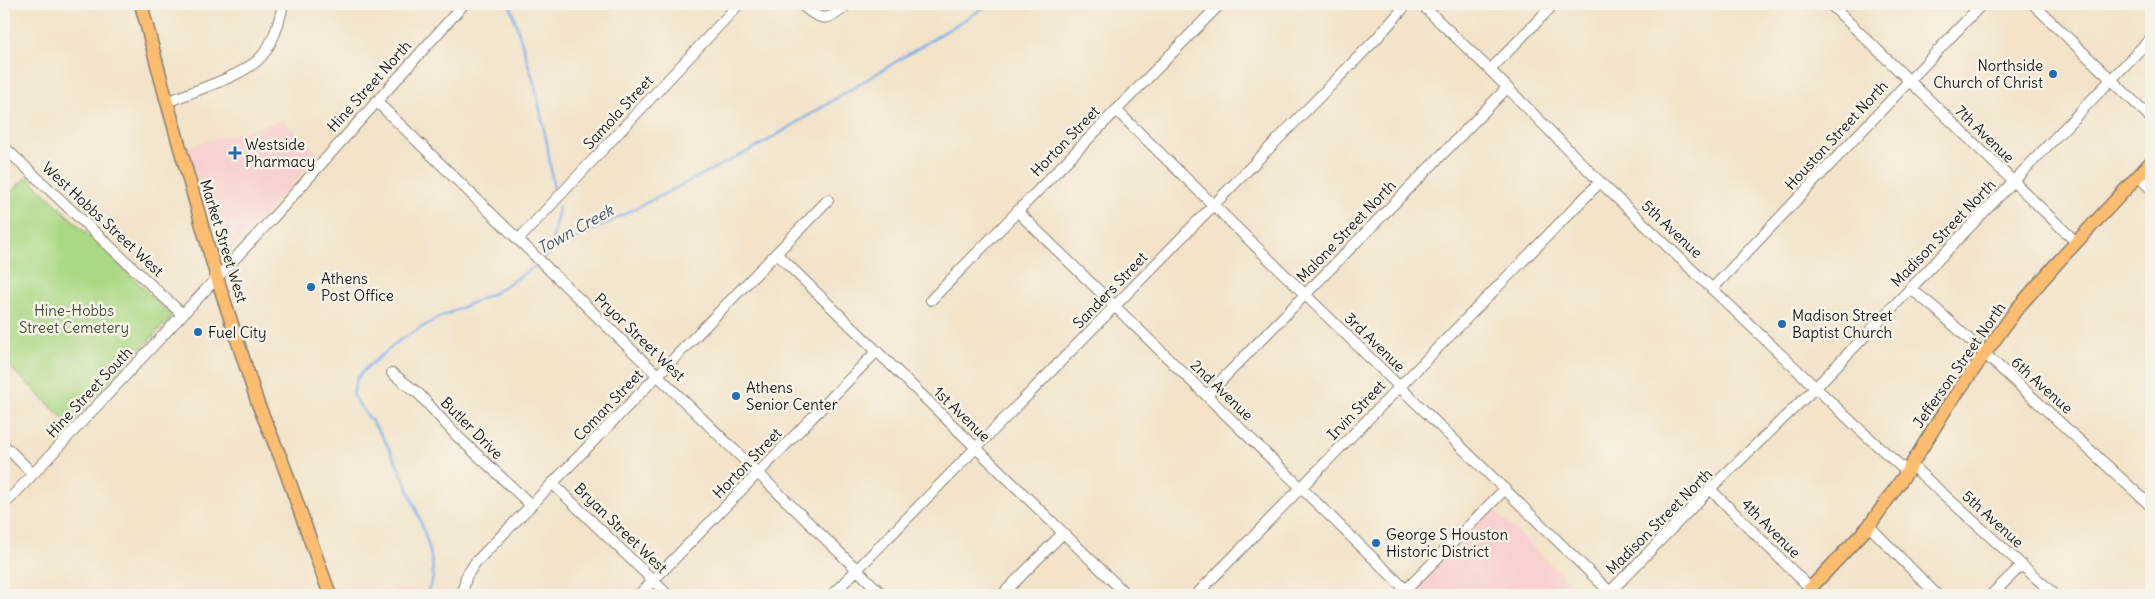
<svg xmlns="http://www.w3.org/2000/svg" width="2155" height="599" font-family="Delius,sans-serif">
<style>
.built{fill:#f7d0cf}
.green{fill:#abd884;stroke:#647a50}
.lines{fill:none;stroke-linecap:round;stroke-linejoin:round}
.stream{stroke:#7cade7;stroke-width:2.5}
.minor-casing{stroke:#878072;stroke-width:12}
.major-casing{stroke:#878072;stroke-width:15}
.minor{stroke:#fff;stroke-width:10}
.major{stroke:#fcbd6f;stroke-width:12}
.poi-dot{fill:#1f6fb2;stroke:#f7f3e8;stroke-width:2}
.labels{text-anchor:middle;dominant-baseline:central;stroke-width:5;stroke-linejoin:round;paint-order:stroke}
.poi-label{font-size:15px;fill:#1c1c1c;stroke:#f7f3e8;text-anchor:start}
.street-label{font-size:15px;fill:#1c1c1c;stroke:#f7f3e8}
.park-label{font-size:15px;fill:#47543b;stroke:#f7f3e8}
.water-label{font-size:16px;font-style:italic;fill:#42566d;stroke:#f7f3e8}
</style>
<rect width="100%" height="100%" fill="#f7f3e8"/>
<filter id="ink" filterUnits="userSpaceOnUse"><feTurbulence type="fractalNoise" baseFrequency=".02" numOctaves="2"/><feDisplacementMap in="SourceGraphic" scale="10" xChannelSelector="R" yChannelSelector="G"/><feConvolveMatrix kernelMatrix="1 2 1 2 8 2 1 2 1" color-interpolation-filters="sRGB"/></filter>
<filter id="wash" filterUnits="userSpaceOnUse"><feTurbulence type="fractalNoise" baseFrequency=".0096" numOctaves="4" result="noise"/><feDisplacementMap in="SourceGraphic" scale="20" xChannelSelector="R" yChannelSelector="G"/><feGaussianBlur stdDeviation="1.12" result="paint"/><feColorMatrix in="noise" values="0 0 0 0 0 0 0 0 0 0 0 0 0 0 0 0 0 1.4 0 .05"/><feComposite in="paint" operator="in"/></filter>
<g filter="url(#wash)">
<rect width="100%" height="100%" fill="#f2e3c9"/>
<path class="built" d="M283,120L319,155L222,259L187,147Z
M1492,508L1582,595H1409Z
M394,588L442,591L447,595H385Z"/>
<path class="green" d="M27,176L172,316L69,424L4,361V200Z"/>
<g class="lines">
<path class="stream" d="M510,4L535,86L547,143L554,191
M550,252L559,207
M543,260L550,252L762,144L990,4
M426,595C429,588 433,582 433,574C433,543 400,465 383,438C374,422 361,410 353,394L357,379L365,369L400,340L436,319L494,293L539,264"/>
</g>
</g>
<g filter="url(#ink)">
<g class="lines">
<g class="minor-casing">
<path id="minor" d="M801,4C821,23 830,21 848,4
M1421,4L1490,70L1600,182L1857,427L1907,472
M1830,4L2076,242
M2033,4L2151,118
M1490,70L1554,4
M376,101L883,595
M167,102C193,91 238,78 258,60C273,46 279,23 283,4
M1116,110L1613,595
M4,147L182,314
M2138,176L2151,189
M1017,211L1406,590
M518,240L739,4
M776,253L1127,595
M1713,288L1982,4
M1910,288L1936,309L2151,506
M931,300L1220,4
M392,373L419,394L455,434L531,505
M1207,395L1507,88
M4,445L33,474
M1911,465L2055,595
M552,483L668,595
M1710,489L1811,589
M4,505L271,220L464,4
M1869,526L1937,595
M462,595L466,577L475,563L828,200
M639,595L877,351
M832,595L1377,38L1407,4
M1002,595L1063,533
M1196,595L1600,182
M1401,595L1505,489
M1607,595L1710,489L1815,388L2151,38
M1991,595L2022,565"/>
</g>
<g class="major-casing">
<path id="major" d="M141,4L167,102L217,278L258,404L282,461L330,595
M1804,595L1869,526L1907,472L1947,407L2016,310L2057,263L2151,162"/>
</g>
<use href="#minor" class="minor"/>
<use href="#major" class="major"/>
</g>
</g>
<g class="poi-dot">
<circle cx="2053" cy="74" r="5"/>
<path d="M232.5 145.5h5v5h5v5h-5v5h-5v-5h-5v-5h5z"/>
<circle cx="311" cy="287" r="5"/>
<circle cx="1782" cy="324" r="5"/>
<circle cx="198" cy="332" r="5"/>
<circle cx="736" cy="396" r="5"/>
<circle cx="1376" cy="543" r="5"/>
</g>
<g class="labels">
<g class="poi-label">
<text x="2043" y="65" text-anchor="end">Northside<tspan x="2043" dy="17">Church of Christ</tspan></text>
<text x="245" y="144">Westside<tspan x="245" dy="17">Pharmacy</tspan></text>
<text x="321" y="278">Athens<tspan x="321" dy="17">Post Office</tspan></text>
<text x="1792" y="315">Madison Street<tspan x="1792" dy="17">Baptist Church</tspan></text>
<text x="208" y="332">Fuel City</text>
<text x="746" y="387">Athens<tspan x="746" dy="17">Senior Center</tspan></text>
<text x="1386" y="534">George S Houston<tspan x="1386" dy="17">Historic District</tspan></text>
</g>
<g class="street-label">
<text transform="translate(369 86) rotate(-48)">Hine Street North</text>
<text transform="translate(618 112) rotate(-47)">Samola Street</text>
<text transform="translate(1985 134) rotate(44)">7th Avenue</text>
<text transform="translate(1836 135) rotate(-47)">Houston Street North</text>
<text transform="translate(1065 141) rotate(-46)">Horton Street</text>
<text transform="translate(103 219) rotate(43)">West Hobbs Street West</text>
<text transform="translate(1672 229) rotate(43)">5th Avenue</text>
<text transform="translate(1346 231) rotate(-46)">Malone Street North</text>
<text transform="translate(1943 233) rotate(-46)">Madison Street North</text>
<text transform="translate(224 241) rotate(73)">Market Street West</text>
<text transform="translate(1110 290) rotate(-46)">Sanders Street</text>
<text transform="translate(640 337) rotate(44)">Pryor Street West</text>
<text transform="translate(1375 342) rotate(44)">3rd Avenue</text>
<text transform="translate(1959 365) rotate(-55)">Jefferson Street North</text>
<text transform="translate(2042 385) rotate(42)">6th Avenue</text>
<text transform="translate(1222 390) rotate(44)">2nd Avenue</text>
<text transform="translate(89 392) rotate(-47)">Hine Street South</text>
<text transform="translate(608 405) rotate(-46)">Coman Street</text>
<text transform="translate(1356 410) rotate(-46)">Irvin Street</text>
<text transform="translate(962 414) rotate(44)">1st Avenue</text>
<text transform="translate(472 428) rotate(45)">Butler Drive</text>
<text transform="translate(747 463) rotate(-46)">Horton Street</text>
<text transform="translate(1993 519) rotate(42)">5th Avenue</text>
<text transform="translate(1659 521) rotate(-45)">Madison Street North</text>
<text transform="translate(621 528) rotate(44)">Bryan Street West</text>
<text transform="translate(1771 528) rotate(45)">4th Avenue</text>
</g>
<g class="park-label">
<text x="74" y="310">Hine-Hobbs<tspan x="74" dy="17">Street Cemetery</tspan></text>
</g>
<g class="water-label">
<text transform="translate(575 229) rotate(-29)">Town Creek</text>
</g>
</g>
<rect width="2155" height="599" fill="none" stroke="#f7f3e8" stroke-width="20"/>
</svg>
